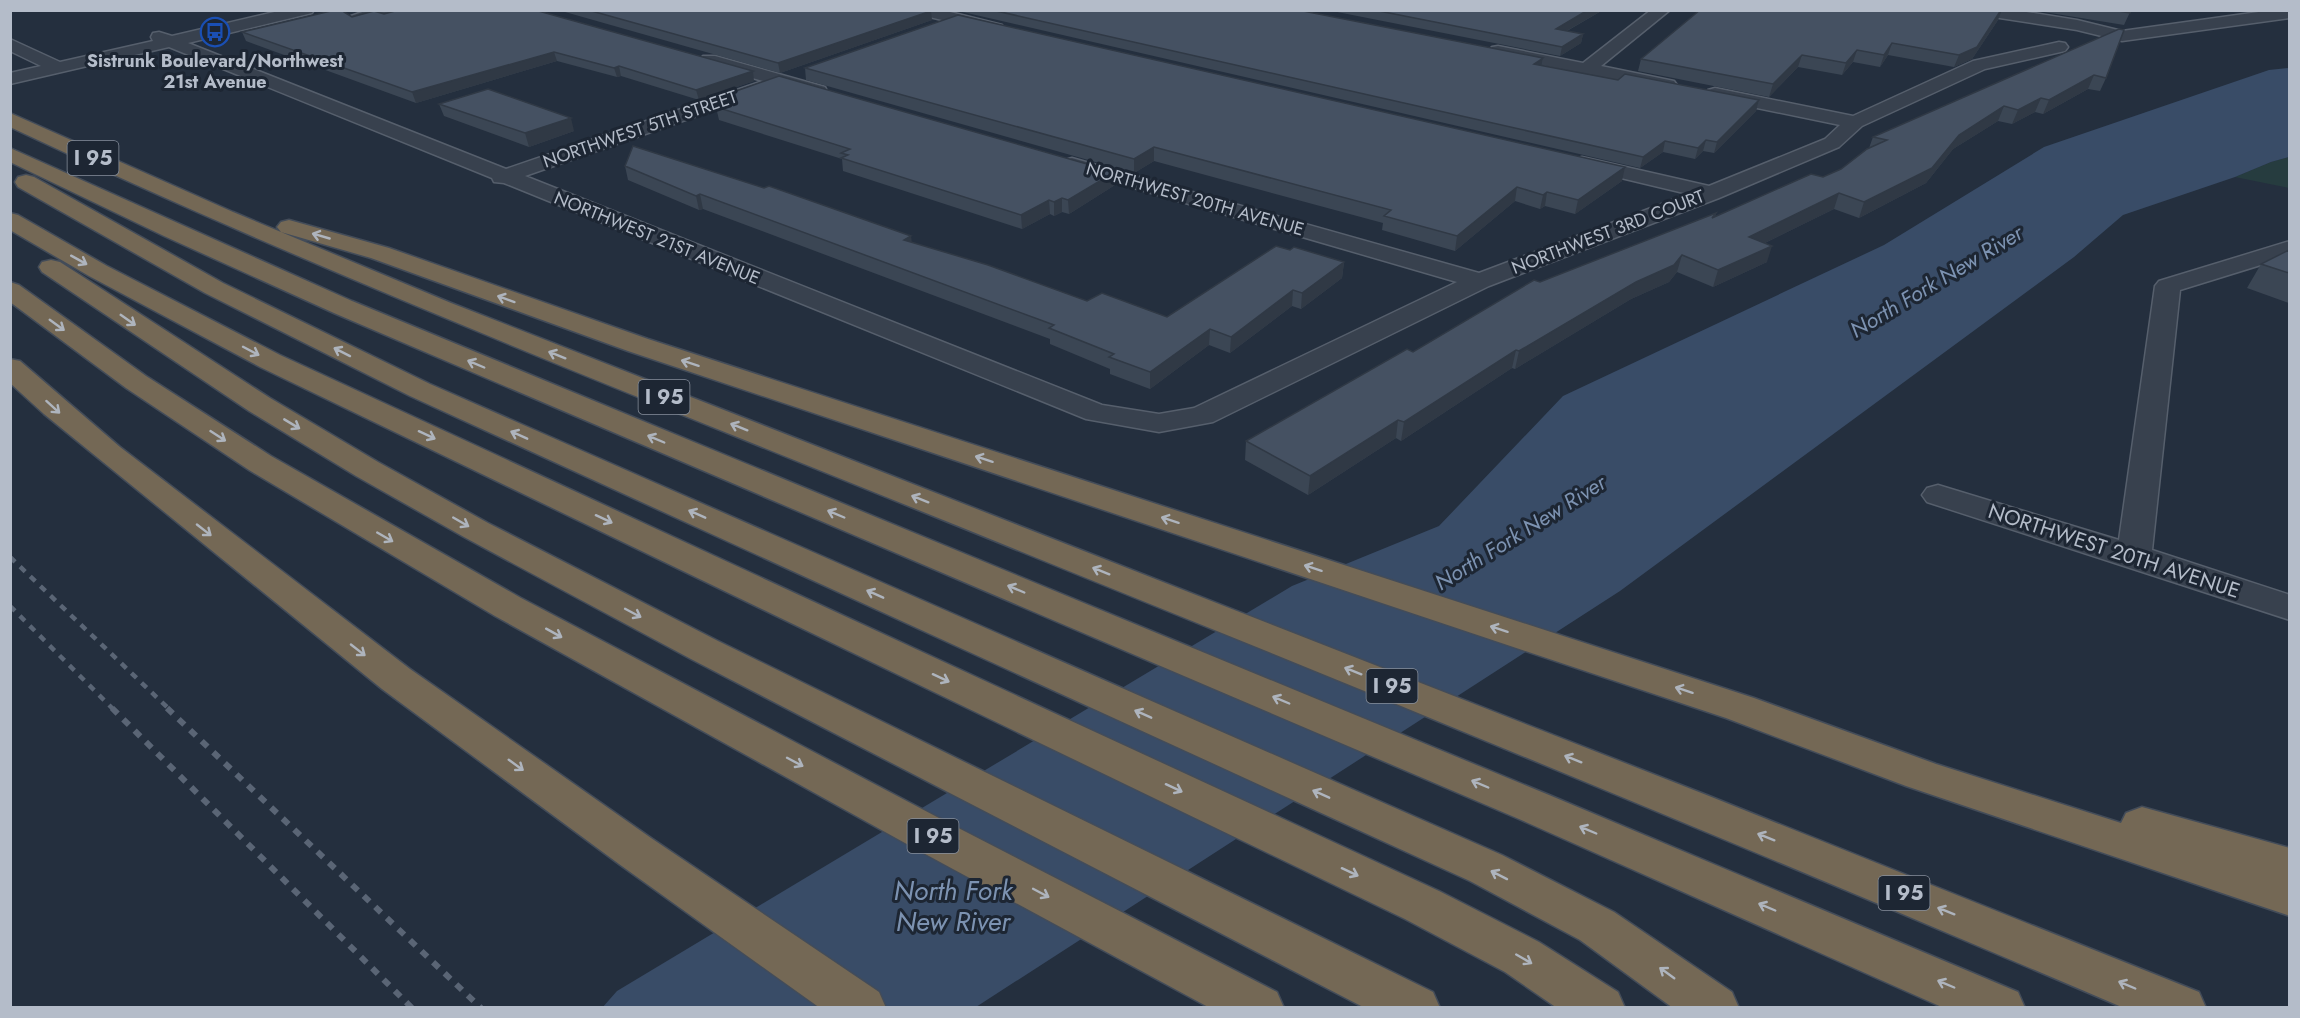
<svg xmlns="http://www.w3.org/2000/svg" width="2300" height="1018" font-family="Jost,sans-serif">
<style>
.green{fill:#263c3f}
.water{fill:#394c67}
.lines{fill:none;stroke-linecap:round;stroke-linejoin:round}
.minor-casing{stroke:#565f6c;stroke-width:3}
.highway-casing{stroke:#434c59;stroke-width:3}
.minor{fill:#38414e;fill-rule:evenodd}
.highway{fill:#746855;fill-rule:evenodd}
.rail-far1{stroke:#5a6575;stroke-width:4.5;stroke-dasharray:7 7;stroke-linecap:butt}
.rail{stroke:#5a6575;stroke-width:6;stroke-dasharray:8 8;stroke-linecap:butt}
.wall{fill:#3b4654}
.shaded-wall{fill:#303945}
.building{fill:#455162;stroke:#303945;stroke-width:1.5}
.oneway{stroke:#aeb4bd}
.labels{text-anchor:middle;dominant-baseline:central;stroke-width:6;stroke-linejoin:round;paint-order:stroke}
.far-poi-label{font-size:18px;font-weight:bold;fill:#b4bcc9;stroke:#1d2633}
.far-street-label{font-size:18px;fill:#b4bcc9;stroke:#1d2633}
.shield{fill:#1d2633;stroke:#878f9c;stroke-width:1.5}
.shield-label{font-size:20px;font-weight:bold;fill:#b4bcc9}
.street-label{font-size:21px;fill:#b4bcc9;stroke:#1d2633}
.water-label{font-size:22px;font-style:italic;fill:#7c92b1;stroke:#1d2633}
.near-water-label{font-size:27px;font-style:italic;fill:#7c92b1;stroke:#1d2633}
</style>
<rect width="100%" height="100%" fill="#242f3e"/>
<path class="green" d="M2289,157V188L2235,177L2271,162Z"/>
<path class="water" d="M2289,68V157L2271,162L2235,177L2123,215L2074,257L1620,591L976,1007L602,1008L617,991L1292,586L1439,526L1563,396L1884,245L2044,147L2269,70Z"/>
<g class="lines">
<g class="minor-casing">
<path id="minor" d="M283,10H314L312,13L188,43L506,169L763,81L703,64L700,60L703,56H715L825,87L827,91L825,95L818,97L773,84L774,86L772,90L525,176L1102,405L1159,414L1194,408L1457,282L1065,168L1061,164L1065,160L1072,158L1079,160L1479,273L1688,194L1575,167L1571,163L1575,159L1582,157L1709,186L1825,139L1840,125L1708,98L1706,94L1708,90L1715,88L1853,116L1973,61L2059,42L2065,43L2068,47L2065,51L1985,69L1862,126L1839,147L1719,198L1489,286L1213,422L1159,432L1086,419L504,183L494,182L492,178L169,47L10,84V73L41,66L10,51V39L60,62L153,41L151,37L153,33L159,32L172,36Z
M368,10H395L393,13L357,24L349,19L351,16Z
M911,10H942L1002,25L1004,28L996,33L913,13Z
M1651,10H1670L1601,66L1674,81L1677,85L1674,89L1668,91L1498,56L1492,55L1489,51L1492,47L1498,46L1583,63Z
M1972,10H2014L2077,20L2122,31L2273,10H2290V18L2122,41L2077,30L1980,15Z
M2290,241V256L2180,290L2152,550L2290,595V620L1927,502L1922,495L1927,488L1938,485L2119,540L2155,286L2159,281Z"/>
</g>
<g class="highway-casing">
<path id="highway" d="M10,113L233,212L451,303L1709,796L2199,992L2206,1008H2124C1722,836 1317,671 911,507C609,385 306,266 10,127Z
M10,148L352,301L1549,795L2018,992L2025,1008H1944L1519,819L334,313L164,236L10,162Z
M26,175L34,177L223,283L430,384L1502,855L1614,912L1732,992L1739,1008H1673L1580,940L1470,881L410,396L205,293L18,187L15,182L18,177Z
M10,213L18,215L107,266L280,355L1439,891L1539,942L1618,992L1625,1008H1557L1505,972L1405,919L260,367L89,276L10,230Z
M289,220L389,248L648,339L1754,698L1936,764L2121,823L2126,813L2142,807L2290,848V916L1906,786L1726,718L628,351L371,258L281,232L277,227L281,222Z
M51,260L60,262L270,398L378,462L488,523L718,641L1433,992L1440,1008H1365L691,659L464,537L356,476L249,411L42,272L39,267L42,262Z
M10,282L19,285L146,376L271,456L521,598L937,817L1277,992L1284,1008H1210L905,843L495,616L249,470L126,388L10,302Z
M10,359L20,361L120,447L410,669L651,838L879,992L886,1008H820L619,864L382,689L44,414L10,383Z"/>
</g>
<use href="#minor" class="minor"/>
<use href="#highway" class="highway"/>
<path class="rail-far1" d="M10,557L169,709
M10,606L113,709"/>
<path class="rail" d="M112,708L412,1008
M167,708L481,1008"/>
</g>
<path class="wall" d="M558,10H928L932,20L780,73Z
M954,10H1298L1543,58L1542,65L1618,80L1759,100L1756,111L1714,153L1703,151L1695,159L1663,152L1640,168Z
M1327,10H1603L1567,31L1583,34L1581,43L1560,56Z
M2032,10H2131L2124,25Z
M346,13L352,17L384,14L754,81L699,100L621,76L617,77L557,61L416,103L246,41L242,32Z
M1998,20L1972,59L1954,67L1888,55L1880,67L1853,62L1842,75L1798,67L1769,97L1638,71L1641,59Z
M2119,29L2106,78L2100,91L2088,89L2043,114L2035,112L2012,124L1998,121L1953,149L1926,183L1859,218L1834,209L1765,243L1767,262L1713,287L1677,272L1669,282L1631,299L1515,369L1512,368L1401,441L1396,438L1308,495L1245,460L1246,441L1413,352L1540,282L1716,213L1715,217L1823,177L1841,169L1869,148L1873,137Z
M805,68L1622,181L1575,214L1545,206L1540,209L1515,201L1455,251L1382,230L1383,223L1154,161L1134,173L806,80Z
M722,96L1115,185L1069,214L1062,212L1054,216L1050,214L1022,229L843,171L842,159L719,120L716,107L723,105Z
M439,104L574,131L529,147L444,116Z
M625,166L912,242L1087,301L1167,317L1290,250L1344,262L1342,278L1301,309L1292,306L1230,353L1209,345L1150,389L1110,374V369L1050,344V339L703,209L699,210L628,180Z
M2289,250V303L2247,288L2261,264Z"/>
<path class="shaded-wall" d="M1588,10H1603L1554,38L1556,29Z
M2002,10L1998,20L1972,59L1954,67L1959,55Z
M931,11L932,20L780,73L778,63Z
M1583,34L1581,43L1560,56L1562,47Z
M1892,43L1888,55L1880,67L1884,55Z
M1857,50L1853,62L1842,75L1846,63Z
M554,52L557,61L416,103L412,92Z
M1802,55L1798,67L1769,97L1773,84Z
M1543,58L1541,68L1534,64Z
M619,66L621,76L617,77L614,68Z
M753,71L754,81L699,100L696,90Z
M2094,75L2088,89L2043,114L2049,100Z
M2041,98L2035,112L2012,124L2018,110Z
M1759,100L1756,111L1714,153L1717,142Z
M2004,106L1998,121L1953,149L1926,183L1859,218L1864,202L1959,135Z
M571,118L574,131L529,147L525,133Z
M1706,140L1703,151L1695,159L1698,148Z
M1665,141L1663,152L1640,168L1643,157Z
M1154,147V161L1134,173V159Z
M1625,167L1622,181L1575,214L1578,200Z
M1115,172V185L1069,214L1068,200Z
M1517,187L1515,201L1455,251L1457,236Z
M1547,192L1545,206L1540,209L1543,195Z
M1839,193L1834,209L1744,253L1749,237Z
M700,194L703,209L699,210L696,196Z
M1062,198V212L1054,216V202Z
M1049,200L1050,214L1022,229L1021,215Z
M911,236L913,251L904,240Z
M1772,246L1767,262L1713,287L1718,270Z
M1682,255L1677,272L1669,282L1631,299L1515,369L1519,351Z
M1344,262L1342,278L1301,309L1302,293Z
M1293,290L1292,306L1230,353L1231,337Z
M1210,329L1209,345L1150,389V372Z
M1516,350L1512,368L1401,441L1404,422Z
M1398,420L1396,438L1308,495L1310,476Z"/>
<path class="building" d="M335,10H344V12L352,17L374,11L384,14L399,10H535L753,71L696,90L619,66L614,68L554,52L412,92L242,32Z
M588,10H928L931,11L778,63Z
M992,10H1298L1543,58L1534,64L1618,80L1625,74L1759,100L1717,142L1706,140L1698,148L1665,141L1643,157Z
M1374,10H1588L1556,29L1583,34L1562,47Z
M1700,10H2001L1977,47L1959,55L1892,43L1884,55L1857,50L1846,63L1802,55L1773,84L1641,59Z
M2112,10H2131L2130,13Z
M958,15L1625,167L1578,200L1547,192L1543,195L1517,187L1457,236L1384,216L1391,210L1154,147L1134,159L805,68Z
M2119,29L2124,30L2106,78L2094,75L2049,100L2041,98L2018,110L2004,106L1959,135L1932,168L1864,202L1839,193L1749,237L1772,246L1718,270L1682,255L1674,265L1636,282L1519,351L1516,350L1404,422L1398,420L1310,476L1246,441L1407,349L1413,352L1534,280L1540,282L1716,213L1712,218L1811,174L1823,177L1841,169L1867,149L1887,140L1873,137Z
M779,76L1115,172L1068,200L1062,198L1054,202L1049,200L1021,215L841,158L848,155L841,153L850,149L716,107L735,100L722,96Z
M488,89L571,118L525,133L439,104Z
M633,146L764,188L769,186L911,236L904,240L988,265L1087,301L1102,293L1167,317L1276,246L1290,250L1294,247L1344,262L1302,293L1293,290L1231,337L1210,329L1150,372L1109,357L1114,354L1049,328L1054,325L700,194L696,196L625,166Z
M2289,250V273L2261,264Z"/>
<defs><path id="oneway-shaft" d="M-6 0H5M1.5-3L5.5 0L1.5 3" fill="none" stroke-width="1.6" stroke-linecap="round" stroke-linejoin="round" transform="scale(1.5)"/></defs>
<g class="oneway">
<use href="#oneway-shaft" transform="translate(321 236) rotate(-164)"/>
<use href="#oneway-shaft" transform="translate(79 260) rotate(29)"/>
<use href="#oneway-shaft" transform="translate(506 299) rotate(-160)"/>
<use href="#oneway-shaft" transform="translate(128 320) rotate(35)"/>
<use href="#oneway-shaft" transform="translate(57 325) rotate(36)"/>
<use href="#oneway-shaft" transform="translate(251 351) rotate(28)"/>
<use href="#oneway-shaft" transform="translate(342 352) rotate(-153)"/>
<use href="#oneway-shaft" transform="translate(557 355) rotate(-158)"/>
<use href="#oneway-shaft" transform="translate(690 363) rotate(-162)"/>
<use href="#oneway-shaft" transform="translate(476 364) rotate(-157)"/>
<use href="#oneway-shaft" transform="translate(53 407) rotate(42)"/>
<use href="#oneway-shaft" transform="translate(292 424) rotate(31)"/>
<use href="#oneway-shaft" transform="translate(739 427) rotate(-158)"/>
<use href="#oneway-shaft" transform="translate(427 435) rotate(25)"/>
<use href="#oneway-shaft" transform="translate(519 435) rotate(-156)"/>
<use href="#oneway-shaft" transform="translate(218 436) rotate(33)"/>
<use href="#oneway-shaft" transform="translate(656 439) rotate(-157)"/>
<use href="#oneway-shaft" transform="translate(984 459) rotate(-162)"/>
<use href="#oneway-shaft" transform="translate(920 499) rotate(-158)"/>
<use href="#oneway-shaft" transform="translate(697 514) rotate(-156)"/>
<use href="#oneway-shaft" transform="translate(836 514) rotate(-157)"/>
<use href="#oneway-shaft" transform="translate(604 519) rotate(25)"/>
<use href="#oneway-shaft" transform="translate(1170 520) rotate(-162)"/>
<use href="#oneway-shaft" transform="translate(461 522) rotate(30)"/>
<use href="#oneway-shaft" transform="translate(204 530) rotate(38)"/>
<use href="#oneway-shaft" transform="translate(385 537) rotate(30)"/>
<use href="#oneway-shaft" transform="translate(1313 568) rotate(-162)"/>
<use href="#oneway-shaft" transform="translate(1101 571) rotate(-158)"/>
<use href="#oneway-shaft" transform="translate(1016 589) rotate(-157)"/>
<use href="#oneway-shaft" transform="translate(875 594) rotate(-156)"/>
<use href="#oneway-shaft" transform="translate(633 613) rotate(28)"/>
<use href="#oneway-shaft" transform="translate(1499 629) rotate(-162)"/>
<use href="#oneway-shaft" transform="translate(554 633) rotate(29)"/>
<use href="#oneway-shaft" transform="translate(358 650) rotate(38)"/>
<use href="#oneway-shaft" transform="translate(1353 671) rotate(-158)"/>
<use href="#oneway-shaft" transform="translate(941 678) rotate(25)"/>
<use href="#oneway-shaft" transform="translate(1684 690) rotate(-162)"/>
<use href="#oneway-shaft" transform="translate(1281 700) rotate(-157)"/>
<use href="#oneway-shaft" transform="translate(1143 714) rotate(-156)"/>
<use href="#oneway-shaft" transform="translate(1573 759) rotate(-158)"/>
<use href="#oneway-shaft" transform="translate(795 762) rotate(28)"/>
<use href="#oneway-shaft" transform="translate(516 765) rotate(36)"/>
<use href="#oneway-shaft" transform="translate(1480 784) rotate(-157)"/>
<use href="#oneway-shaft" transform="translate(1174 788) rotate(25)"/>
<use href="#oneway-shaft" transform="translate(1321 794) rotate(-156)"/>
<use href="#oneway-shaft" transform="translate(1588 830) rotate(-157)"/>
<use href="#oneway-shaft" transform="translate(1766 837) rotate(-158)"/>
<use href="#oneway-shaft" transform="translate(1350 872) rotate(25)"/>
<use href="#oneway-shaft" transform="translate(1499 875) rotate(-153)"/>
<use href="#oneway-shaft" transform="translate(1041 893) rotate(28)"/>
<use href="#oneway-shaft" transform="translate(1767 907) rotate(-157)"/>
<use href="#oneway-shaft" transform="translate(1946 911) rotate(-158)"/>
<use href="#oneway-shaft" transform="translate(1524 959) rotate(30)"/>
<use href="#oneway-shaft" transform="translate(1667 973) rotate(-144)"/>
<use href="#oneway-shaft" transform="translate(1946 984) rotate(-157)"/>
<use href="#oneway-shaft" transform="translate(2127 985) rotate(-157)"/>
</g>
<defs>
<g id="bus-ring" transform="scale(1.5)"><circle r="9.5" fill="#1d2633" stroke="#1a4fb4" stroke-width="1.5"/><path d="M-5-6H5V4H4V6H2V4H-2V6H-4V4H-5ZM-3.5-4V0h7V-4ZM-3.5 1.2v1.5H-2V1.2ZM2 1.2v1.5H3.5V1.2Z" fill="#1a4fb4"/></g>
</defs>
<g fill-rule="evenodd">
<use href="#bus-ring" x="215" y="32"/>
</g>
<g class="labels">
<g class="far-poi-label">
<text x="215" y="61">Sistrunk Boulevard/Northwest<tspan x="215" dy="21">21st Avenue</tspan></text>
</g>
<g class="far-street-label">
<text transform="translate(640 129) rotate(-19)">NORTHWEST 5TH STREET</text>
<text transform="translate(1195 199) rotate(16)">NORTHWEST 20TH AVENUE</text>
<text transform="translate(1608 232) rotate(-21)">NORTHWEST 3RD COURT</text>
<text transform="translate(657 238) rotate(22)">NORTHWEST 21ST AVENUE</text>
</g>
<g class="shield">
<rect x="67.5" y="141" width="51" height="34" rx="4.5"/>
<rect x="638.5" y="380" width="51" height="34" rx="4.5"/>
<rect x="1366.5" y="669" width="51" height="34" rx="4.5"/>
<rect x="907.5" y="819" width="51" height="34" rx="4.5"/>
<rect x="1878.5" y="876" width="51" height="34" rx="4.5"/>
</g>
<g class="shield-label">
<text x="93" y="158">I 95</text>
<text x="664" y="397">I 95</text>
<text x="1392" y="686">I 95</text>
<text x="933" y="836">I 95</text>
<text x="1904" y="893">I 95</text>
</g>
<g class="street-label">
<text transform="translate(2114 551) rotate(18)">NORTHWEST 20TH AVENUE</text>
</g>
<g class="water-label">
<text transform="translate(1936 281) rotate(-31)">North Fork New River</text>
<text transform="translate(1520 532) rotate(-32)">North Fork New River</text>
</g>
<g class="near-water-label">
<text x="953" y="890">North Fork<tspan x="953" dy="31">New River</tspan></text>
</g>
</g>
<rect width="2300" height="1018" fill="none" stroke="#b4bcc9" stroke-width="24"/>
</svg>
